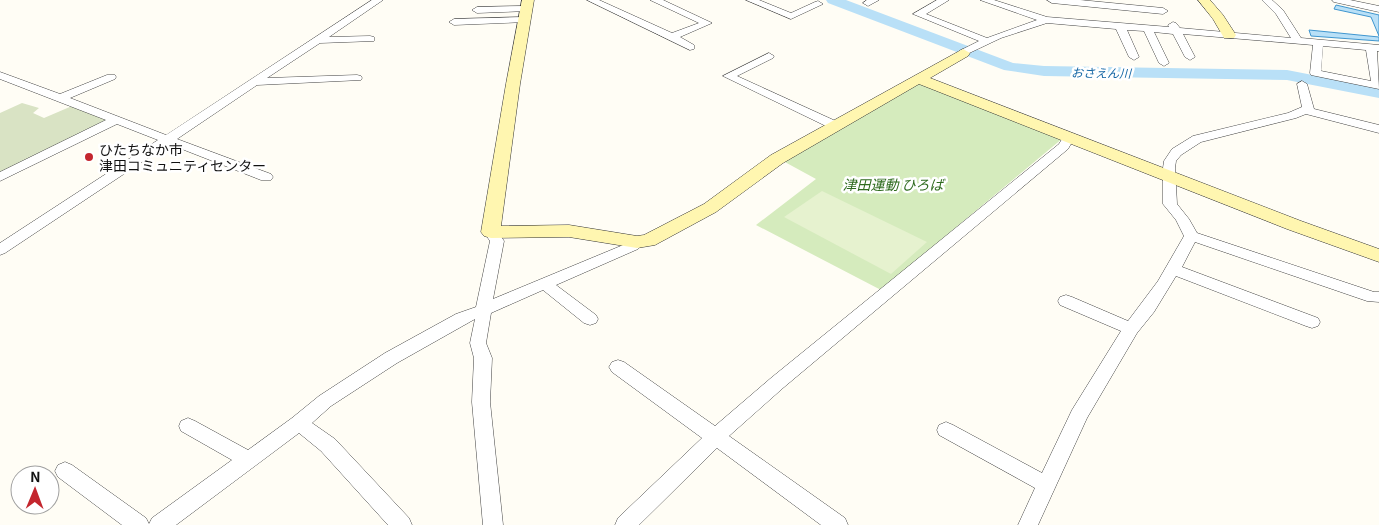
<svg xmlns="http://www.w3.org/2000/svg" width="1379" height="525" font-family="Georgia,'Noto Sans JP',serif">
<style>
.green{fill:#d5ebbd}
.cemetery{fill:#d9e3c4}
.pitch{fill:#e6f2cf}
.water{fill:#b9e0f7;stroke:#3f96cf}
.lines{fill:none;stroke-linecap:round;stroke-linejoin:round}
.river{fill:#b9e0f7;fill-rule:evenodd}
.street-casing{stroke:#444;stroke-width:1}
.secondary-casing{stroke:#333;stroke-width:1}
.street{fill:#fff;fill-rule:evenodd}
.secondary{fill:#fff6b0;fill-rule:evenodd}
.poi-dot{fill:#c4262e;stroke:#fff;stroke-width:2}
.labels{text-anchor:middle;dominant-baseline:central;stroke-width:5;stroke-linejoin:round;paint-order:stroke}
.far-water-label{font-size:12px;font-style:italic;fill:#1768a6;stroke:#fff}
.poi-label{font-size:14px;fill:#111;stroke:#fff;text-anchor:start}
.park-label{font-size:14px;font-style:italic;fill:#2f6b1f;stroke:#fff}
</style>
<rect width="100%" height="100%" fill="#fffdf5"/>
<path class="green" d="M920,83L1063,138L881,290L756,225L816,179L783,161Z"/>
<path class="cemetery" d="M22,103L39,108L33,113L44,118L72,106L111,119L0,175V113Z"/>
<path class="pitch" d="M822,191L927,242L891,274L784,217Z"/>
<path class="water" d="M1336,5L1379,15V36L1371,17L1334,9Z
M1309,30L1379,37V41L1311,36Z"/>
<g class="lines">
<path class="river" d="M826,0H846L1013,63L1044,66L1287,70L1379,88V98L1287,80L1044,76L1004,70L828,3Z"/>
<g class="street-casing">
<path id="street" d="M372,0H383L329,37L370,36L374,37V41L320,43L267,78L357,75L361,76L362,78L361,80L257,85L177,139L271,174L273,177L271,180H261L169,144L5,253L0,255V243L158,140L117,124L0,181V172L106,120L0,79V72L60,94L107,75H115L116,77L115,79L70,98L166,135Z
M587,0H599L672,33L699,23L650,0H663L712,23L680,37L694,45V49L690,50Z
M746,0H759L791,13L815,2L818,1L823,4L791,19Z
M867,0H879L868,6L863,3Z
M937,0H949L926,14L987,38L1037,20L980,0H994L1047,17L1169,27L1168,25L1173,22L1176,23L1180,28L1291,38L1276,14L1262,0H1272L1283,10L1301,38L1379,45V51H1377L1379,89L1311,75L1310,73L1313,45L1183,34L1195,57L1190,60L1185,57L1173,34L1154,32L1169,63L1164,66L1159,63L1144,31L1127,30L1139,57L1134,60L1129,57L1116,29L1047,23L1001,38L963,56L958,53L959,51L979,41L913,14ZM1323,46L1366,50L1371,81L1321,71Z
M1047,0H1080L1163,8L1168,11L1163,14L1052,3Z
M1332,0H1350L1379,6V12L1334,2Z
M526,6L531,9L529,11L477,13L472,10L477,7Z
M524,17L529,20L527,22L454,25L449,22L454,19Z
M769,53L774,56L773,58L737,76L840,123L842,126L840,129H832L723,76Z
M1302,81L1307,84L1314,109L1379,125V133L1306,114L1296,118L1201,142L1181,155L1176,161L1175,168L1177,204L1189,219L1197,233L1374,292H1379V302L1367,301L1195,242L1182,267L1318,318L1320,322L1318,326L1312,328L1306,326L1176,276L1154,312L1137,333L1087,418L1038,525H1018L1035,488L939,435L937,430L939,425L946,422L953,425L1042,473L1072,410L1121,331L1060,305L1058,301L1060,297L1066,295L1072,297L1128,321L1158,281L1184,236L1176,220L1163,204V168L1164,161L1172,149L1193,136L1288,113L1302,107L1297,84Z
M1069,133L1075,137L1068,149L783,388L729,436L845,518L848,525H821L717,448L639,525H615L618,518L702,438L612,372L609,367L612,362L618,360L624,362L715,426L771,378L1059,144L1065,134Z
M491,228L496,229L504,241L493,299L628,243L632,239H642L644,242L638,249L556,285L596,315L598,319L596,323L590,325L584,323L543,290L491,313L486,343L492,358L490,402L503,525H483L472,402L474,358L470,343L475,319L397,363L331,406L312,423L335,439L409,518L412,525H388L321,451L299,433L176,525H122L58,477L55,471L58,465L65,462L72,465L146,518L149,524L152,518L232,460L181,431L179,426L181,421L188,418L195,421L248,450L292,418L319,396L385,353L456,314L476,307L490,241L484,232L486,229Z"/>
</g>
<g class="secondary-casing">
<path id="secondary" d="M522,0H534L520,84L501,226L569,225L637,236L644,235L704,204L771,155L963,49L970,53L968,56L930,78L1301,221L1379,249V262L1287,229L919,84L783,163L716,212L655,245L637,248L569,237L491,238L484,236L481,232L506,84Z
M1198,0H1210L1223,15L1236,35L1234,38H1224L1213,19Z"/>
</g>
<use href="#street" class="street"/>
<use href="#secondary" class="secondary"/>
</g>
<circle class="poi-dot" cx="89" cy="157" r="5"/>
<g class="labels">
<g class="far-water-label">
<text transform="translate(1101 72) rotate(1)">おさえん川</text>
</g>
<g class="poi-label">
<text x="99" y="149">ひたちなか市<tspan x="99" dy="16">津田コミュニティセンター</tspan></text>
</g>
<g class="park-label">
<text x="893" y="184">津田運動 ひろば</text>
</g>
</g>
<g transform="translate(35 490) rotate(1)"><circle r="24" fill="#ffffff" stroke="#a0a0a0"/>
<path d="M0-4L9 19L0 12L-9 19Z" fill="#c4262e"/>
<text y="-8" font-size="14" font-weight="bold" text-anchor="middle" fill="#111111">N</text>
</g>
</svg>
